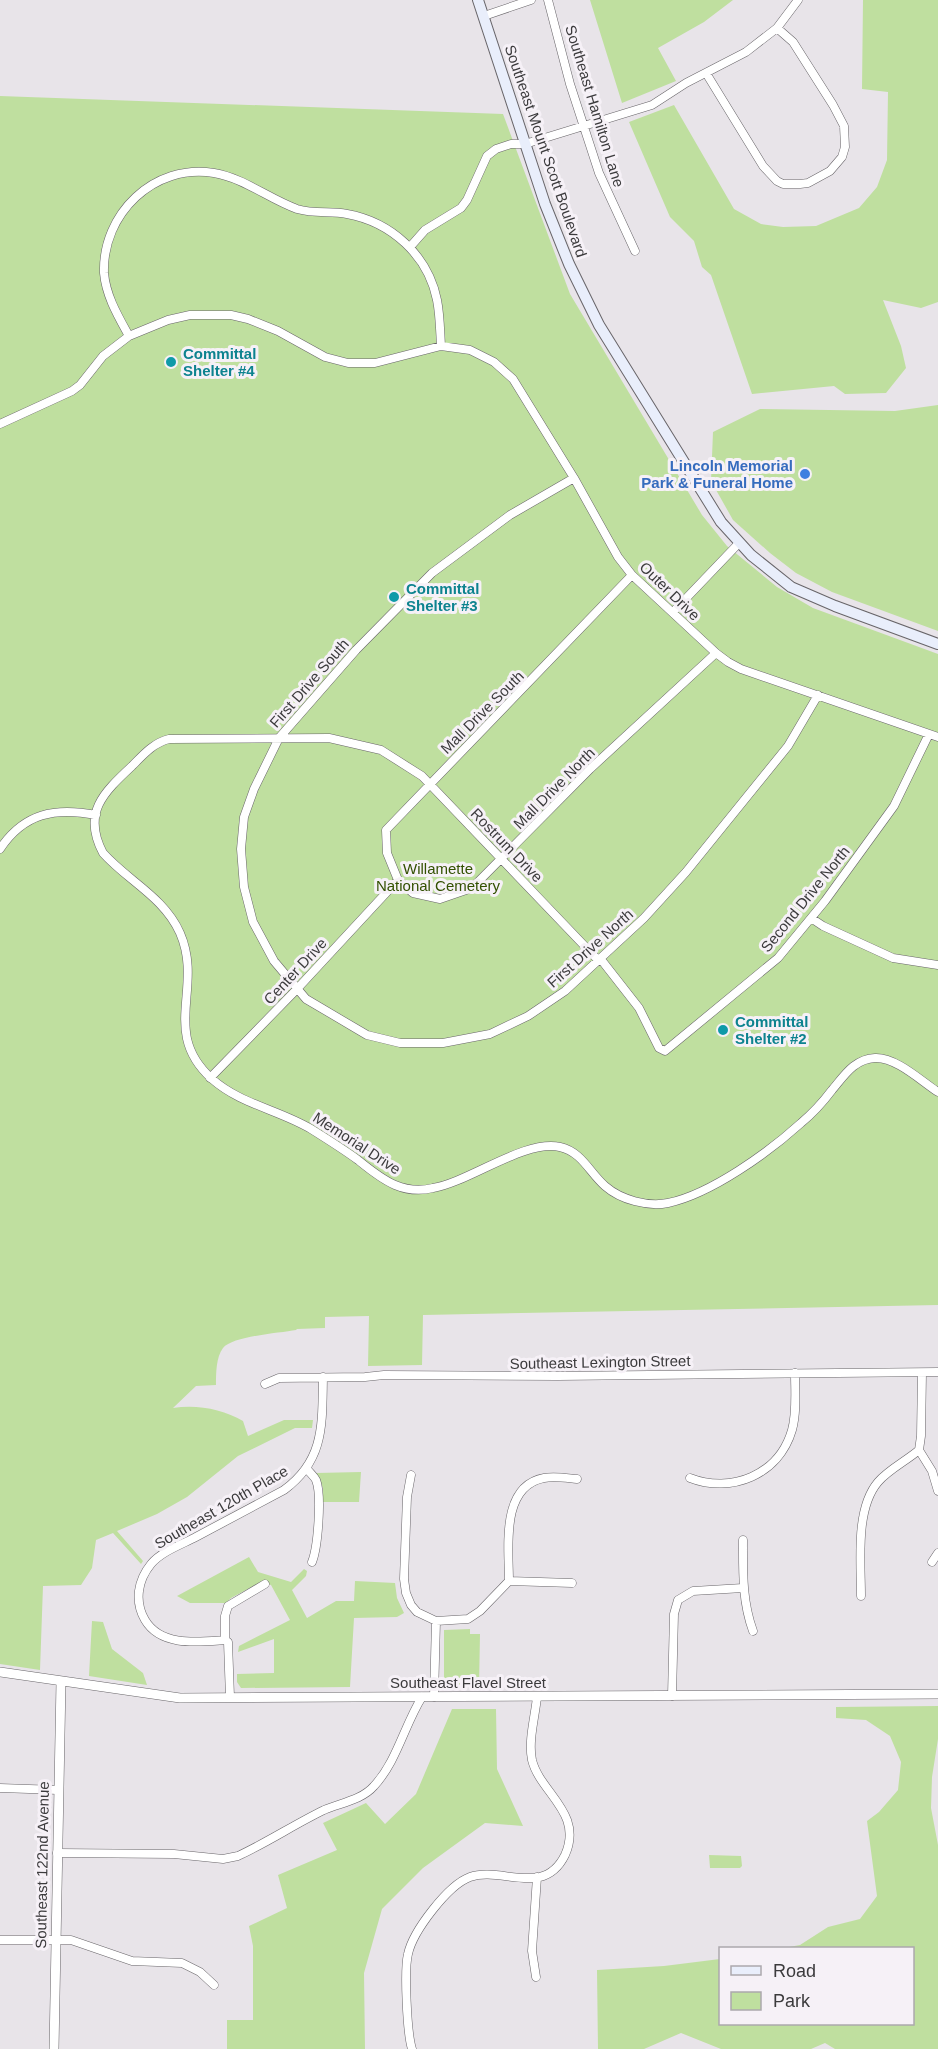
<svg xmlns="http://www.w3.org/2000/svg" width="938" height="2049" font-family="Helvetica,sans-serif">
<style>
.green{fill:#bfdf9f}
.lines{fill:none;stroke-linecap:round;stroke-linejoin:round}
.minor-casing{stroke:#686569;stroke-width:9}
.tertiary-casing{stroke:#686569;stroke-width:10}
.secondary-casing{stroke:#686569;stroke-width:12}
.minor{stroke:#fff;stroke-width:8}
.tertiary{stroke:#fff;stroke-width:9}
.secondary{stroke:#e9eefb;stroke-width:10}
.culture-dot{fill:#0f9aa8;stroke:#f6f1f7;stroke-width:2}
.shop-dot{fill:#3f7fe0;stroke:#f6f1f7;stroke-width:2}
.labels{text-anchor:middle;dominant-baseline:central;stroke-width:6;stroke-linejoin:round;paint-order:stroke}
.street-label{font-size:15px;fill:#3c3b3d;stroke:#f6f1f7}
.culture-label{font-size:15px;font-weight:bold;fill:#0d838f;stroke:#f6f1f7;text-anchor:start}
.shop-label{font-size:15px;font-weight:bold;fill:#366cbe;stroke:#f6f1f7;text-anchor:end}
.park-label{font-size:15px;fill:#335102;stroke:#f6f1f7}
</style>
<rect width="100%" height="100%" fill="#e8e4e9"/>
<path class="green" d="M590,0H733L704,22L658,48L676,81L622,103Z
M863,0H938V302L921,308L883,300L901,346L906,368L886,393L845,394L834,386L752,394L711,275L702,267L694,241L670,217L629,122L674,105L734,209L761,224L783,227L816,226L859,208L877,187L887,160L888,92L862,89Z
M0,96L503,114L570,294L702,515L727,546L777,587L813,608L938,654V1305L423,1315L422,1365L368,1366L369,1316L325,1317V1328L297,1329L296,1330C280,1333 233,1336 223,1348C216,1357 216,1374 216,1385L196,1386L173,1408C196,1404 223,1409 243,1421L248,1436L284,1420H313L312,1428H295L238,1456L187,1497L157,1514L117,1531L143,1561L141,1564L113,1533L96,1540L92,1568L81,1585L43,1586L40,1670L0,1664Z
M938,405V631L832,592L796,573L770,553L733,520L711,481L713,432L760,409L895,411Z
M361,1472L359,1502H322L323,1488L316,1473Z
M249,1557L258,1572L291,1582L304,1569L307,1571L306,1576L292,1590L307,1618L336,1601H354L355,1581L395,1583L397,1598L404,1613L397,1617L354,1618L350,1687L241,1688L237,1682V1674L274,1673V1639L238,1652L239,1646L290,1620L271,1585L261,1582L231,1598L226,1603H190L177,1596Z
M92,1621L103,1622L112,1649L143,1673L147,1685L89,1676Z
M470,1629V1634H480L479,1687H447L444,1684V1630Z
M938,1706V1739L932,1777L931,1808L938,1845V2049H835L825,2043L811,2049H721L681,2033L644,2049H598L597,1970L664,1966L720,1959V2024H912V1948H784L800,1945L828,1927L860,1919L877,1896L867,1821L879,1812L898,1790L901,1762L890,1736L866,1720L836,1718V1707Z
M452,1709H496L497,1769L523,1826L485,1823L423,1868L382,1909L364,1973L365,2049H227V2020H253V1946L249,1926L287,1908L278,1875L337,1850L323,1823L366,1803L385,1824L416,1794Z
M709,1855L741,1856L742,1866L740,1868H710Z"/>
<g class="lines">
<g class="minor-casing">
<path id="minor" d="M548,0L570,84L599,173L635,251
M484,16L531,0
M706,73L763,166L777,181L783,184H800L808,183L830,171L842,157L845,147L844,126L833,105L793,42L777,28
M410,247L425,230L461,208L467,200L487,156L496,149L511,144H525L652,105L686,83L746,52L777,28L798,0
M129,336C118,316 106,296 104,273C102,214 154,163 214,173C244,178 269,199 297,209C314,214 330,211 347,214C391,222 428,255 437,300C440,315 440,330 441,346
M0,424L72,391L80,385L103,356L129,336L168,320L190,315H231L248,319L278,331L325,357L348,363H375L441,346L470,350L494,362L513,379L574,478L618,557L632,575L716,653L728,662L741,669L938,737
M574,478L510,515L432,573L356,650L279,738L254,789L244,817L241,849L244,887L253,922L274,961L306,999L367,1035L400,1043H443L490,1034L528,1016L565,991L644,918L686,872L788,746L818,695
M632,575L386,830L387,853L398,880L413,893L440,899L472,888L590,769L716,653
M673,612L739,543
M929,734L894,806L825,901L778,958L665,1051L659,1048L639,1008L603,962L598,960L422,776L381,750L329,738L169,739C153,743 143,755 132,766C103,793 82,813 103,853C128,881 164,897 180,933C204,988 160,1032 212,1079C240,1104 279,1110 311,1129C327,1139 343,1149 358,1160C369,1169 381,1179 395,1185C407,1190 421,1191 433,1188C469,1182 525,1139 560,1147C582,1152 589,1172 605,1186C621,1200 648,1207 668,1203C711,1194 769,1152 801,1123C813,1113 823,1102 832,1090C844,1076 854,1059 875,1058C896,1057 921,1081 938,1092
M0,849C24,813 55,807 96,815
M811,918L823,926L893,958L938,965
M210,1078L297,989L398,880
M265,1384L279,1378L365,1377L384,1375L558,1376L938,1372
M919,1450L932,1471L938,1491
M307,1469C310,1473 314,1476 316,1480C322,1495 318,1547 312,1562
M411,1475L407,1497L404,1579L406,1593L411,1605L417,1612L436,1621L468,1619L480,1611L509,1581C509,1549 500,1486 544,1478C554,1476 566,1478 577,1479
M690,1478C731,1494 779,1475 792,1430C797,1412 795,1391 795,1373
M743,1540C743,1572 742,1601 753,1631
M932,1562L938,1553
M509,1581L572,1583
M861,1596C861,1562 855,1509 878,1482C888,1470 906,1461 919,1450L921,1436L922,1373
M225,1640V1616L228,1606L265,1584
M672,1696L674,1614L678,1600L693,1591L743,1588
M230,1697L228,1642L225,1640C198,1642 161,1647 145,1620C134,1601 138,1580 151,1564C161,1552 180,1545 194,1538C224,1522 254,1506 284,1490C325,1460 322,1424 323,1377
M434,1697L436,1621
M0,1788L58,1790
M57,1853L174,1854L223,1859L238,1856C268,1842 295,1824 324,1810C340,1803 362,1800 374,1786C397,1761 404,1726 422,1697
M0,1940H71L132,1961L182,1963L200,1972L214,1985
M536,1977L532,1951L537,1877
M412,2049C407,2033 404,1970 408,1954C413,1931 448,1885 470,1877C501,1866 544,1898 565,1855C584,1813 540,1793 532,1760C528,1741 535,1717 537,1697"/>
</g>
<g class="tertiary-casing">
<path id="tertiary" d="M0,1672L180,1698L938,1694
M54,2049L61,1682"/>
</g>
<g class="secondary-casing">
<path id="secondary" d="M478,0L545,204L569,264L599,325L721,522L751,555L791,587L835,606L938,644"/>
</g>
<use href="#minor" class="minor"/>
<use href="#tertiary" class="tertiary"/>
<use href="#secondary" class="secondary"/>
</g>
<g class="culture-dot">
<circle cx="171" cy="362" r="6"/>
<circle cx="394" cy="597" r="6"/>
<circle cx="723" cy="1030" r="6"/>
</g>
<circle class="shop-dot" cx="805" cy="474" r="6"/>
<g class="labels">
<g class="street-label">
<text transform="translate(595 106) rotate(73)">Southeast Hamilton Lane</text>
<text transform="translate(546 151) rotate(71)">Southeast Mount Scott Boulevard</text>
<text transform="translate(670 591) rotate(44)">Outer Drive</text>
<text transform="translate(309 683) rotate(-49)">First Drive South</text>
<text transform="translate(482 712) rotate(-45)">Mall Drive South</text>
<text transform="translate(554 788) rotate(-45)">Mall Drive North</text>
<text transform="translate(507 845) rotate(46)">Rostrum Drive</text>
<text transform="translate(805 899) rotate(-51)">Second Drive North</text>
<text transform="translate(590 948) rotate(-42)">First Drive North</text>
<text transform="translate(295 971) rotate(-47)">Center Drive</text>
<text transform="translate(357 1143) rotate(33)">Memorial Drive</text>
<text transform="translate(600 1362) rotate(-1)">Southeast Lexington Street</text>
<text transform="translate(221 1507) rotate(-30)">Southeast 120th Place</text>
<text x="468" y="1682">Southeast Flavel Street</text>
<text transform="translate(42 1865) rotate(-89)">Southeast 122nd Avenue</text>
</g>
<g class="culture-label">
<text x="183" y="353">Committal<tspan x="183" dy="17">Shelter #4</tspan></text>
<text x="406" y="588">Committal<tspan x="406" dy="17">Shelter #3</tspan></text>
<text x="735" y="1021">Committal<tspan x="735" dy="17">Shelter #2</tspan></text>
</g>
<g class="shop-label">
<text x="793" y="465">Lincoln Memorial<tspan x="793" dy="17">Park &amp; Funeral Home</tspan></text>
</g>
<g class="park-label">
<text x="438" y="868">Willamette<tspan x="438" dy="17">National Cemetery</tspan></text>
</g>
</g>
<rect x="719" y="1947" width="195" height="78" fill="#f6f1f7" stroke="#aca8ad" stroke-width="1.5"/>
<rect x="731" y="1966" width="30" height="9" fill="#e9eefb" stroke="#aca8ad" stroke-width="1.5"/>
<text x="773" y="1977" font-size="18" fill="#3c3b3d">Road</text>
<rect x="731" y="1992" width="30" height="18" fill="#bfdf9f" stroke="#aca8ad" stroke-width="1.5"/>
<text x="773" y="2007" font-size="18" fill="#3c3b3d">Park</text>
</svg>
